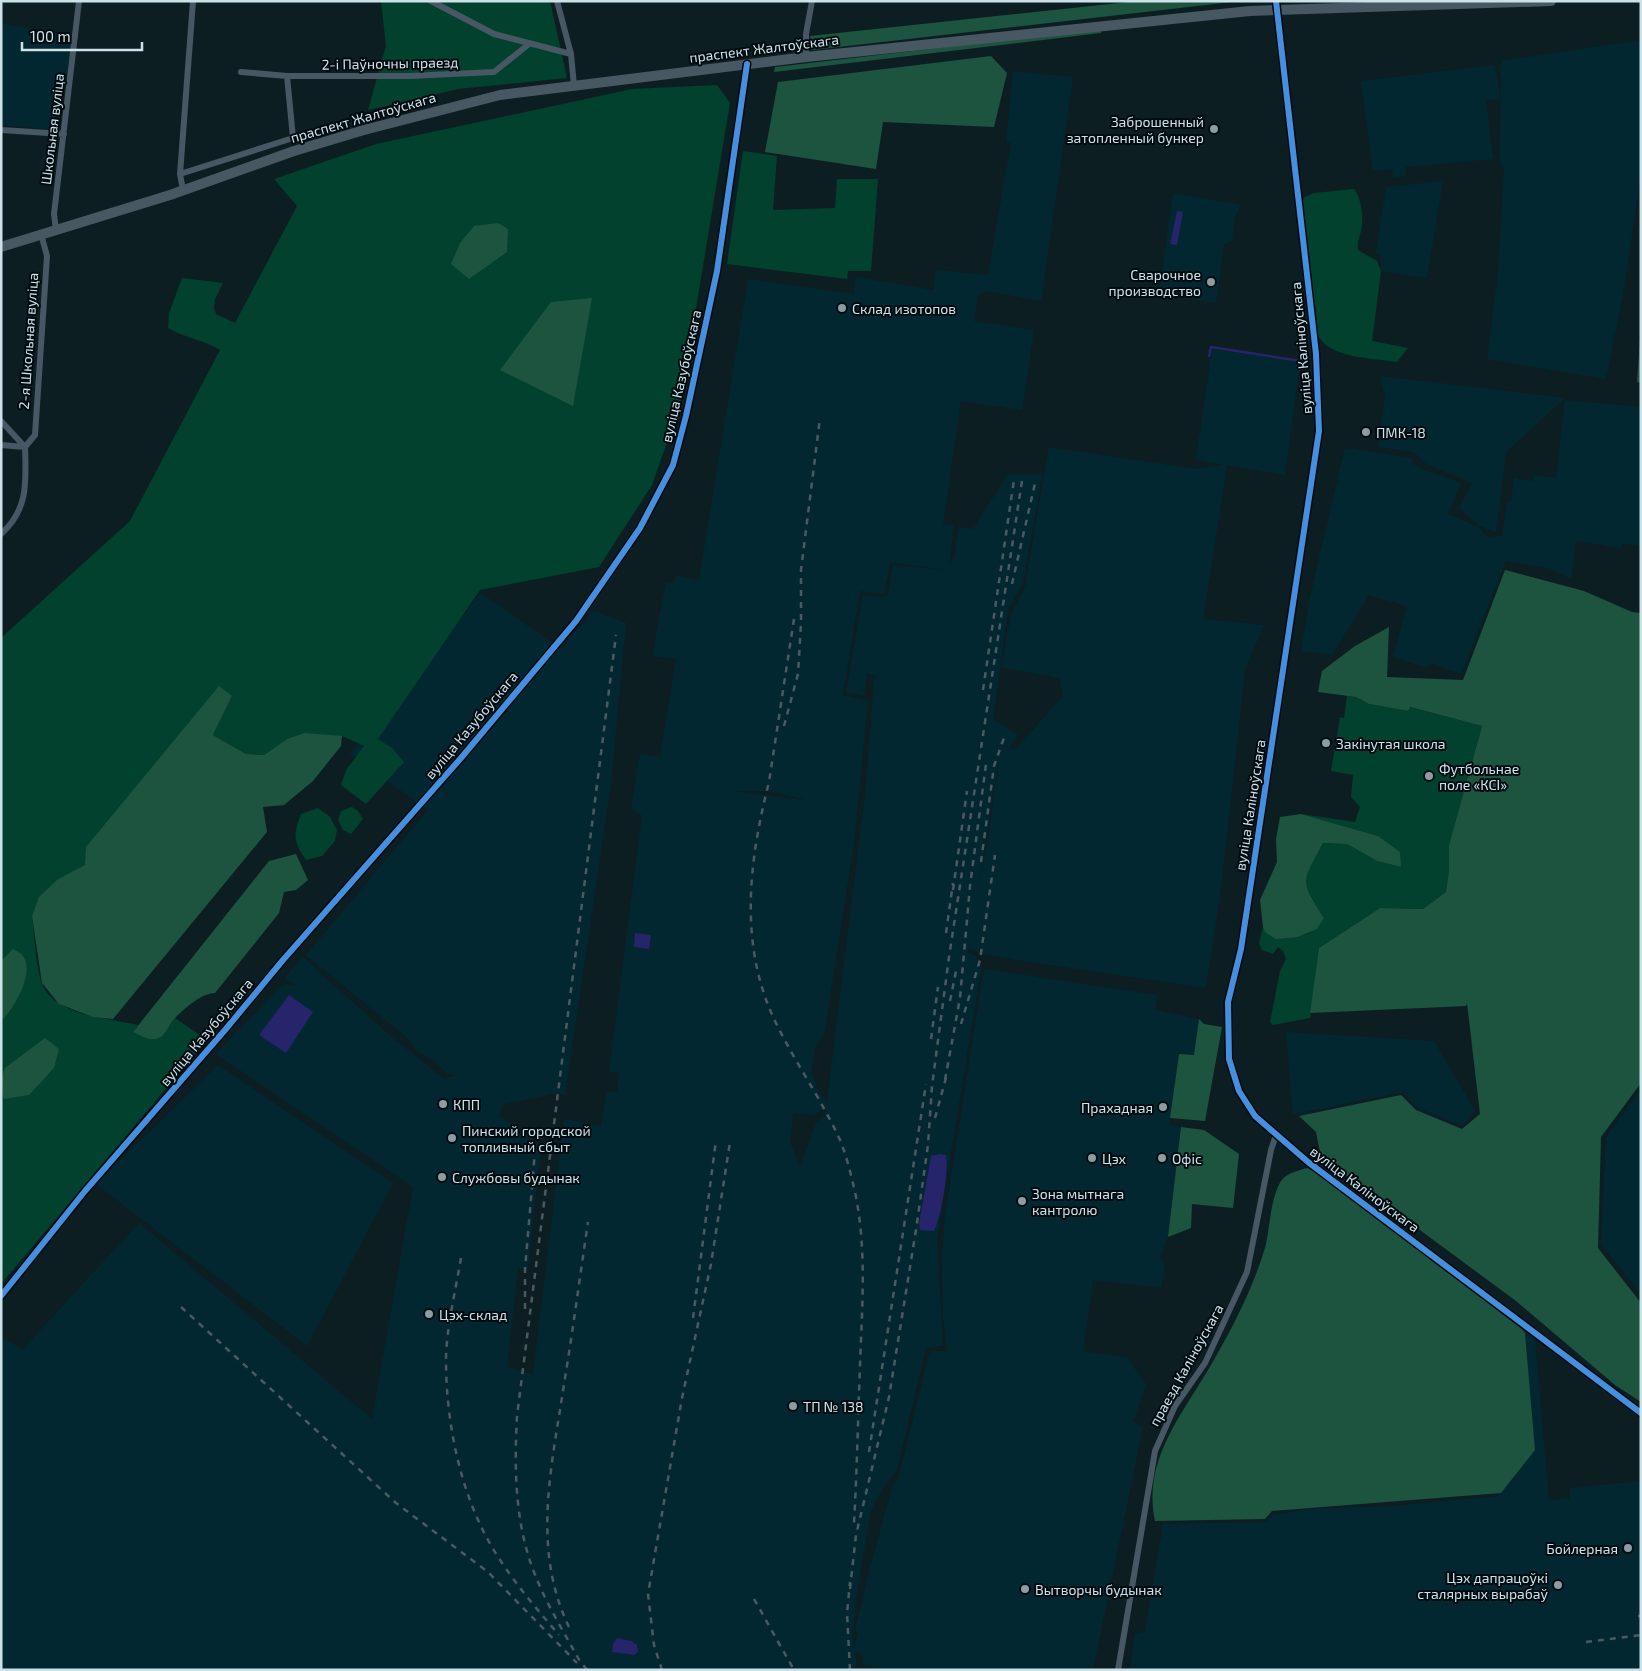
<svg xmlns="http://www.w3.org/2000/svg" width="1642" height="1671" font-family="'Exo 2',sans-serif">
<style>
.built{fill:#032731;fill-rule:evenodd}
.green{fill:#02412d}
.forest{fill:#1c5440}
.water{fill:#26246b}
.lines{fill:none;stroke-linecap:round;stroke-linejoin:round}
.stream{stroke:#26246b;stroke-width:2.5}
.minor{stroke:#475764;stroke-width:6}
.tertiary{stroke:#475764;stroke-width:8}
.primary{stroke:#475863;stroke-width:10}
.rail{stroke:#4b5a61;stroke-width:2.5;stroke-dasharray:6 6;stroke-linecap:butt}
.cycleway-casing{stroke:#000b0f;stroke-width:9}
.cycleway{stroke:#468fdf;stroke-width:6}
.poi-dot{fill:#8a9da3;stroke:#000b0f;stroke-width:2}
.labels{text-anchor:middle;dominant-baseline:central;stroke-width:4;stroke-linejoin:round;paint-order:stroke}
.street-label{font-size:14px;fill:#cde1e8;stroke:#000b0f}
.poi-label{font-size:14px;fill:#cde1e8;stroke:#000b0f;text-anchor:start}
</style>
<rect width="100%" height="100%" fill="#0d1e23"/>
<path class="built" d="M1,23L73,37L57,130L1,125Z
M1641,40V174L1623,295L1606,379L1487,359L1498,273L1504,169L1500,163L1501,61Z
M1495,65L1500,99L1486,100L1493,159L1405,167L1406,176L1393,177L1392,169L1373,171L1361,81Z
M1013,71L1073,77L1041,301L986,291L978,295L974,321L1034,330L1022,410L961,401L943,524L954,526L949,565L954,558L959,527L973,529L1008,474H1042L1023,584L1008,609L993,719L1018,735L1008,749L1015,750L1063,696L1059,678L1001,667L1011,615L1025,586L1049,447L1195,469L1224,465L1196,460L1212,349L1300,362L1285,475L1227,465L1203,619L1264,625L1245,670L1221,888L1206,988L1017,960L980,953L969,948L968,953L976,956L981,969L937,1238L943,1346L926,1347L897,1469L884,1486L871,1510L856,1598L852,1637L854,1649L858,1633L855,1631L870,1568L893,1484L898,1480L930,1351H947L943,1316L942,1262L945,1215L984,969L1157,995L1155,1010L1199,1019L1194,1055L1179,1054L1169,1125L1181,1127L1168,1237L1161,1255V1260L1165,1264L1161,1288L1093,1280L1083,1351L1127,1358L1146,1384L1133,1422L1143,1427L1093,1670H887L863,1665V1654L855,1651L857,1670H1V1338L23,1349L139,1223L372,1419L413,1187L216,1054L278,989L286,984L296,986L285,977L303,957L389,1035L444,1079L458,1075L448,1074L431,1058L419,1053L405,1036L306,955L428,810L350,754L481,593L561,649L594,611L626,623L611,783L565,1095L553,1094L503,1104L499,1116L541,1145L528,1269H518L507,1367L533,1375L564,1119L601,1126L607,1091L617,1093L619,1073L609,1072L642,816L631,807L640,754L660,757L676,659L653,656L656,635L666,582L674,583L676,575L699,580L748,279L854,294L856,277L933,290L936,270L988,275L1011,143L1006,142ZM890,562L946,570L893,565L887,597L863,595L846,693L864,696L867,673L877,676L874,681L866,786L827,1102L818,1091L811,1071L816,1044L824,1036L844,906L854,843L868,701L843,695L860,591L884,594ZM999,761L987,846L979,886L998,763ZM734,791H767L803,799L802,800ZM826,1106L825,1115L816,1123L800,1168L790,1142L793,1113L815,1115Z
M1443,181L1427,278L1381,271V255L1376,253L1386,187Z
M1173,193L1241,205L1235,217L1232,241L1224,244L1216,303L1159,294Z
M1380,376L1565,398L1506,452L1496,532L1480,526L1459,508L1472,483L1425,463L1414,452L1378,447L1385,396Z
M1565,400L1641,407V546L1622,543L1621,548L1576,541L1571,579L1548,568L1506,561L1461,674L1431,663L1427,668L1393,657L1407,606L1369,595L1332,655L1301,651L1310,597L1345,448L1413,458L1412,464L1419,466L1422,469L1461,483L1448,514L1478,527L1487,537L1502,536L1507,502H1511L1514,478L1533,481L1534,475L1556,478Z
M1286,1032L1434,1041L1475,1111L1462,1126L1416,1107L1404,1092L1293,1114Z
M218,1065L393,1183L307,1346L96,1184Z
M1641,1089V1294L1601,1244L1606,1138Z
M1527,1331L1535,1339L1549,1501L1570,1498V1488L1641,1481V1670H1130L1135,1634L1145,1632L1163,1524L1266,1522L1272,1515L1311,1509L1392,1506L1499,1496L1535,1450L1525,1333Z"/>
<path class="green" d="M381,1H550L567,78L458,89L368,110L386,46Z
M717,85L730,103L680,405L652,485L599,567L480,590L378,739L392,748L404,762L366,804L341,785L346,770L364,746L342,736L287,739L264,755L246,754L213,735L232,696L86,865L58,879L32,916C35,937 35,961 41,981C52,1016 109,1018 138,1025L133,1032L165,1034L175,1018L207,1040L1,1284V638L130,521L220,350C204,340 185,338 168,328L169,313L182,278L223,283L215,299L214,308L216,314L235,323L297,206L274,179L376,144L632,89Z
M743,151L777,156L773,210L835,208L837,179H878L871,271H848L847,279L727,264Z
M1354,189C1362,199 1364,220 1361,231C1359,239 1357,242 1358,250L1377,261L1381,271L1372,341L1408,348L1397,362C1373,358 1325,359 1317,332L1302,202L1305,197L1314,193Z
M1347,696L1356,697L1369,704L1408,711L1409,707L1482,726L1449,845V870L1446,892L1423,909L1380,908L1319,948L1310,1018L1273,1025L1270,1022L1280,971L1286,959L1283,951L1278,947L1273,954L1262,950L1259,943L1263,927L1265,932C1290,936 1309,943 1324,918C1299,877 1302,884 1323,843L1347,844L1377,861L1401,867L1378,836L1301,814L1355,822L1360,807L1351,797L1353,775L1331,771L1340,717L1344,718Z
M352,807L358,811L363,819L351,834L343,830L338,820L341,811Z
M318,808L330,817L337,830L335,841L322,856L306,860C293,842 293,834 301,814Z"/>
<path class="forest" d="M1138,1L1232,2L812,50L810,36Z
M1101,29V33L774,72L775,67Z
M991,56L1007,73L994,127L883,122L876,169L765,152L778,82Z
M498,223L508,229L507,252L469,279L451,264L460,243L474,226Z
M592,298L573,406L500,370L551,302Z
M1641,325V383L1637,382Z
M1505,570L1584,591L1632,612L1641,613V1083L1601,1137L1598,1248L1641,1303V1402L1615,1385L1516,1301L1321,1157L1316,1132L1299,1116L1401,1095L1416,1110L1462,1129L1480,1114L1467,1003L1466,1006L1310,1013L1319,948L1380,908L1423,909L1446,892L1449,870V845L1482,726L1410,707L1408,711L1369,704L1356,697L1318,692L1322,671L1355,646L1389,627L1387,677L1463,680Z
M219,686L232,696L213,735L246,754L264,755L287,739L305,733L342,736L341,746L313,781L284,805L263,807L267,832L113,1019L93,1017L59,1004L42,983L32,916L39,897L58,879L85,865L86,847Z
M1301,814L1378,836L1400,852L1401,867L1377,861L1347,844L1323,843C1302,884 1299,878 1324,918L1317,929L1298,937L1276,939L1265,932L1263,927L1260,900L1277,862L1276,839L1280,817Z
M296,854L308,880L296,890L284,892L279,913L215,993C202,993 185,1008 176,1017C169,1024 166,1038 155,1039C147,1040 140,1035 133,1032L269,861Z
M13,949C16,951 21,953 23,956C35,973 14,1009 1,1021V961Z
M1199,1019L1204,1024L1222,1027L1205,1121L1170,1118L1179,1054L1194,1055Z
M45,1038L59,1049L54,1068L29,1095L4,1099C0,1090 0,1077 5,1068Z
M1181,1127L1204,1130L1239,1154L1233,1208L1192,1204L1191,1228L1168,1237Z
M1307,1168L1319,1174L1517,1323L1525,1333L1535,1450L1501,1493L1272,1511L1265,1519L1155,1521C1142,1460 1182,1415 1211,1365C1232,1329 1253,1288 1265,1248C1270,1230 1271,1186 1286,1176C1292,1172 1300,1170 1307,1168Z"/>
<path class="water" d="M1177,211L1183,212L1177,245L1170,244Z
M635,933L651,935L649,949L634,947Z
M289,995L313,1012L286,1053L259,1035Z
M940,1154L946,1155C949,1170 941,1218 934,1231L920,1230L919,1224L931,1156Z
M617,1638L631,1641L637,1645L638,1652L634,1655L612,1652L613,1644Z"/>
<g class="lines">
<path class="stream" d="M1209,356L1211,347L1300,361"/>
<path class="minor" d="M431,1L494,34L571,54
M557,1L571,54L574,86
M806,57V34L812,1
M241,72L287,76H410L494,72L529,44
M1,130L64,134
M180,174L293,138L287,76
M183,190L180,174L193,1
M56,230L54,214L79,1
M1,421L25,447
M1,445L25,447
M25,447L35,435L47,256L41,234
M1,534C29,509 26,481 25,447
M1118,1670L1155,1451L1175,1406L1205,1363L1247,1272L1271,1150L1276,1135"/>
<path class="tertiary" d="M1276,1L1316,354L1319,431L1241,949L1228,1002L1229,1059L1239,1091L1255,1116L1308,1162L1641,1413
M1,1296L85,1191L225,1030L283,960L461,758L576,621L640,528L673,465L686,416L717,271L747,64"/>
<path class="primary" d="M1,247L170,195L294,151L364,130L500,95L806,57L1250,11L1551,1"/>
<path class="rail" d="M1012,584L1036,479
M794,619L769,782C748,864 738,951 779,1029C798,1067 823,1102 840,1140C847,1157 851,1175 855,1192C867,1249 862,1308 860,1365C858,1417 857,1470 854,1523
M983,690L1014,480
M784,726L798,674L801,623V570L820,418
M981,862L994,766L1005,735
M953,890L967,791
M946,933L953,883
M950,1001L957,966
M961,1024L980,960L995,855
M931,1039L938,987
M945,1080L960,998L970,886L986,764
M935,1118L947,1074
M461,1258C456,1288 446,1330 446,1360C446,1422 460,1493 492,1547C511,1579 535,1607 559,1635
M181,1307L396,1503L488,1572L577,1663
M525,1309V1269L535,1151
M693,1318L716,1140
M869,1452L926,1084
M850,1589L856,1535L889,1397L916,1230L928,1145L932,1086L949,957L1022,481
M754,1599L794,1670
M1638,1616H1641
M569,1627C531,1548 552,1466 564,1384C573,1330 580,1276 588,1222
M1586,1642L1641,1635
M587,1670L578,1658C564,1632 547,1605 536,1577C515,1527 514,1470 517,1416L616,635
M662,1670L654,1645L648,1594L682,1398L711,1264L730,1142
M850,1670L847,1613L850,1582"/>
<g class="cycleway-casing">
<path id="cycleway" d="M1276,1L1316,354L1319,431L1241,949L1228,1002L1229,1059L1239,1091L1255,1116L1308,1162L1641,1413
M1,1296L85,1191L225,1030L283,960L461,758L576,621L640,528L673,465L686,416L717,271L747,64"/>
</g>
<use href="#cycleway" class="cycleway"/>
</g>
<g class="poi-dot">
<circle cx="1214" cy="129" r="5"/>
<circle cx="1211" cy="282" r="5"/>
<circle cx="842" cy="308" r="5"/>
<circle cx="1366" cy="432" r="5"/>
<circle cx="1326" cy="743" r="5"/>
<circle cx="1429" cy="776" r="5"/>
<circle cx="443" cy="1104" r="5"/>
<circle cx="1163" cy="1107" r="5"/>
<circle cx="452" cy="1138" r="5"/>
<circle cx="1092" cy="1158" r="5"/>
<circle cx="1162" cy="1158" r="5"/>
<circle cx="442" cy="1177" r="5"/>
<circle cx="1022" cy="1201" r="5"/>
<circle cx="429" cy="1314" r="5"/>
<circle cx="793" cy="1406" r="5"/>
<circle cx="1628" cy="1548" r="5"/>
<circle cx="1558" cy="1585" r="5"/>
<circle cx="1025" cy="1589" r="5"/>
</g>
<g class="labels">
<g class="street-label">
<text transform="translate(764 48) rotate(-7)">праспект Жалтоўскага</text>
<text transform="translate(390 63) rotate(-1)">2-і Паўночны праезд</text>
<text transform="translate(363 117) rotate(-16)">праспект Жалтоўскага</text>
<text transform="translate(52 129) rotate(-83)">Школьная вуліца</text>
<text transform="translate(28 341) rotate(-86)">2-я Школьная вуліца</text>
<text transform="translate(1301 348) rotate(-95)">вуліца Каліноўскага</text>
<text transform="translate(681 376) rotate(-77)">вуліца Казубоўскага</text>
<text transform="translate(471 725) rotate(-50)">вуліца Казубоўскага</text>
<text transform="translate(1250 805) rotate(-81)">вуліца Каліноўскага</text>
<text transform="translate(206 1032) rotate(-50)">вуліца Казубоўскага</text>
<text transform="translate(1365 1189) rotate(37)">вуліца Каліноўскага</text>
<text transform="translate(1186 1365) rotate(-61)">праезд Каліноўскага</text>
</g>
<g class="poi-label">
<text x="1204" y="121" text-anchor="end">Заброшенный<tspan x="1204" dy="16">затопленный бункер</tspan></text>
<text x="1201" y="274" text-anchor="end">Сварочное<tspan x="1201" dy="16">производство</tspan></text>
<text x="852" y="308">Склад изотопов</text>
<text x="1376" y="432">ПМК-18</text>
<text x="1336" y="743">Закінутая школа</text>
<text x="1439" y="768">Футбольнае<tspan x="1439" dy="16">поле «КСІ»</tspan></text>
<text x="453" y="1104">КПП</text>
<text x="1153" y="1107" text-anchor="end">Прахадная</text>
<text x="462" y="1130">Пинский городской<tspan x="462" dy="16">топливный сбыт</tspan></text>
<text x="1102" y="1158">Цэх</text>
<text x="1172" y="1158">Офіс</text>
<text x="452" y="1177">Службовы будынак</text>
<text x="1032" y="1193">Зона мытнага<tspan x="1032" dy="16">кантролю</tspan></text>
<text x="439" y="1314">Цэх-склад</text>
<text x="803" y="1406">ТП № 138</text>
<text x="1618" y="1548" text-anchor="end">Бойлерная</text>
<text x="1548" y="1577" text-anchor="end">Цэх дапрацоўкі<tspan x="1548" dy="16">сталярных вырабаў</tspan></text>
<text x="1035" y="1589">Вытворчы будынак</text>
</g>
</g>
<rect width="1642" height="1671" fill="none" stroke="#cde1e8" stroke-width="5"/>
<path d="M22 42v8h120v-8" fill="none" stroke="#cde1e8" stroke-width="2.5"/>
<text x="30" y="42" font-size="15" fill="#cde1e8" stroke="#000b0f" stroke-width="4" paint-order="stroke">100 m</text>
</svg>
